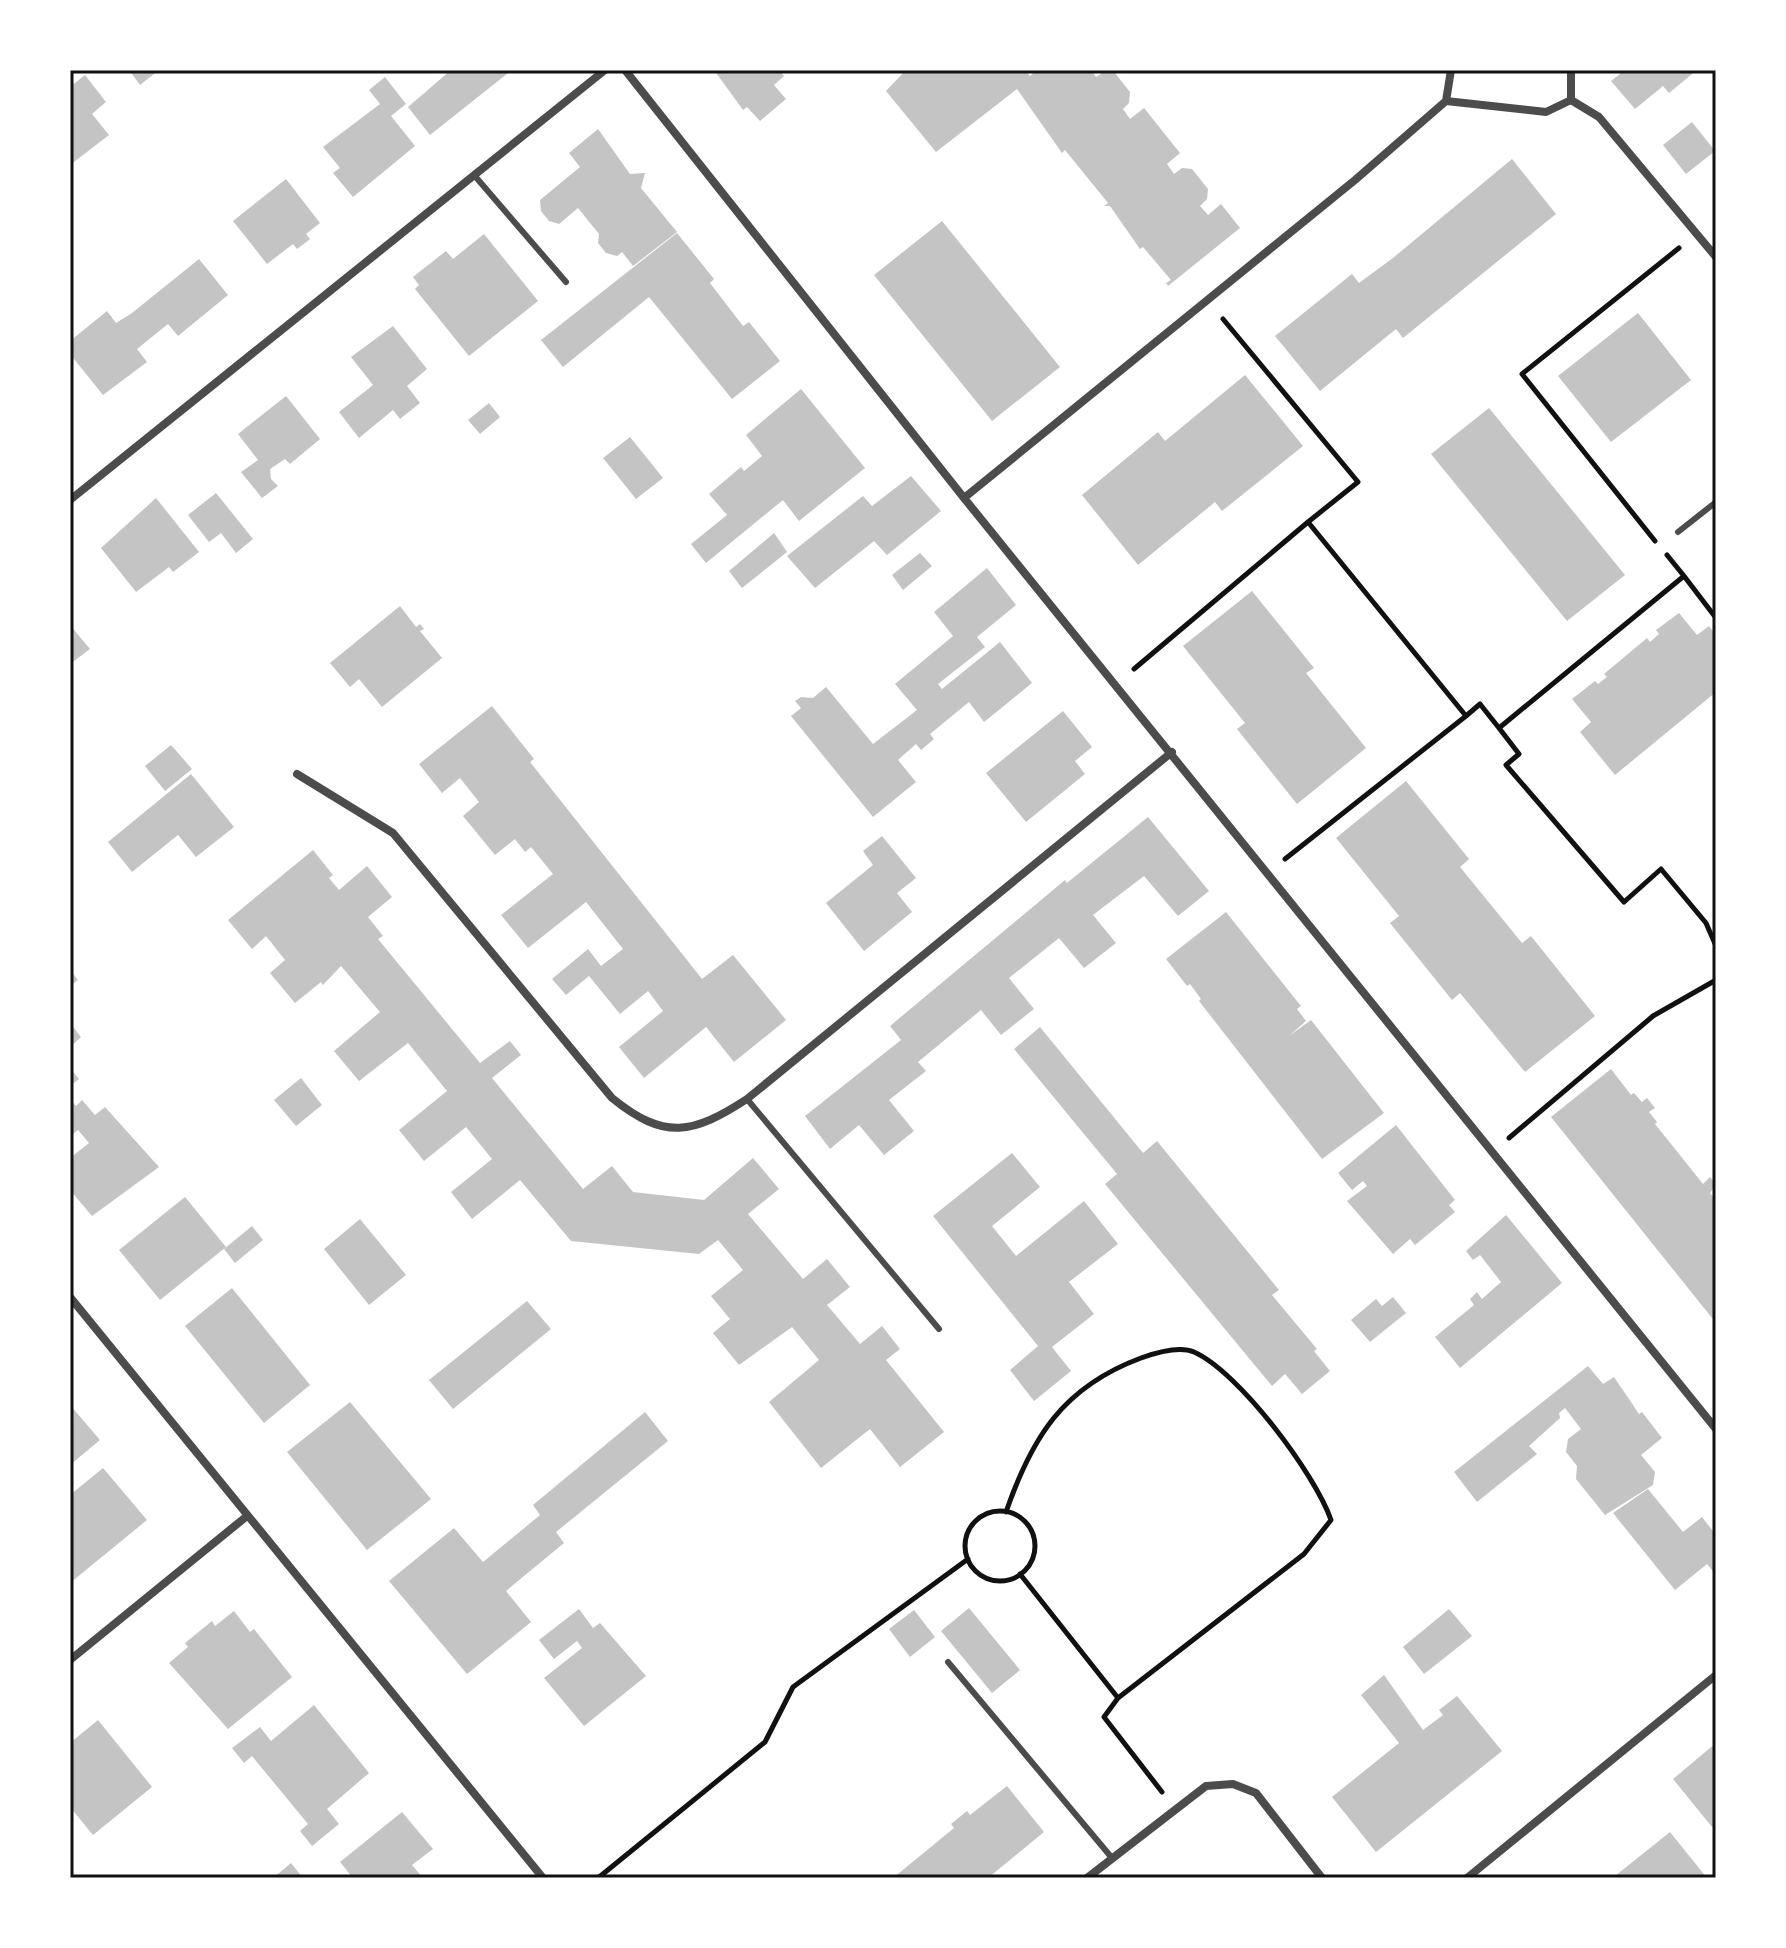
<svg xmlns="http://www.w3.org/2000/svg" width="1786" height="1948" font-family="'PT Sans Narrow',sans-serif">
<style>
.building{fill:#c4c4c4}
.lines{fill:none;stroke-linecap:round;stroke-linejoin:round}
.path{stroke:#111;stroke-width:5}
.service{stroke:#4c4c4c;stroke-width:6}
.minor{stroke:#4c4c4c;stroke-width:8}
.neatline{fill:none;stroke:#111;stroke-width:3}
</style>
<rect width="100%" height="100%" fill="#fff"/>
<path class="building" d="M129,70H159L140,85Z
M451,70H512L430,135L408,107Z
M714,70H779L784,76L774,85L786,99L760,121L747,107L743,110Z
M906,70H1025L1030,76L1037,70H1091L1096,77L1104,72L1115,73L1130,92L1129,103L1123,109L1130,119L1144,108L1180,153L1167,164L1174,174L1182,168L1192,169L1208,189L1207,199L1200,206L1208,215L1221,204L1240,228L1168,286L1166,283L1171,280L1143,247L1140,249L1110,206H1104L1108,203L1065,150L1062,153L1017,89L936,152L886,91Z
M1625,70H1697L1669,93L1663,86L1635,109L1611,81Z
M85,75L106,102L92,114L109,135L70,165V87Z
M385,77L406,104L391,116L415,146L353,197L333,173L340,168L323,147L380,104L369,90Z
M1692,122L1715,151L1686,174L1663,145Z
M598,129L630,174L645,173L641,188L677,232L633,266L622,252L617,256L606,253L598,243L599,234L578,208L559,224L549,221L541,211L540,200L580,167L569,153Z
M1512,159L1556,214L1403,338L1396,329L1320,391L1275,336L1352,274L1359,283L1393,258Z
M286,179L320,223L306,234L310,239L297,249L293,244L267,264L233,221Z
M942,221L1060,367L992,421L874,275Z
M677,233L714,279L710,283L743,326L749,322L780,361L732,399L649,297L563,367L541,340Z
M484,234L538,301L469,356L415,289L419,285L413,277L446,251L453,259Z
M199,259L228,295L178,336L168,324L137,349L147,362L103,395L70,354V341L107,311L116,323L132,313Z
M1638,313L1691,380L1611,442L1558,376Z
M393,326L427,369L407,386L420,403L400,419L393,410L359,438L339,412L373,385L351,357Z
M1245,375L1303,446L1222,511L1215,502L1138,565L1082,495L1158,432L1165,441Z
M801,389L865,468L799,521L783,500L706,563L691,544L727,515L709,494L741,467L744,471L762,456L746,435Z
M286,396L320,439L290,464L285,459L270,469L271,479L278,486L262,498L241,472L258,460L238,434Z
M489,403L500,417L480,434L468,420Z
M1489,408L1625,575L1567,621L1431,454Z
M630,437L663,478L636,499L603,458Z
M911,476L941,511L887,555L874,541L815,588L787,556L863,496L872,506Z
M216,493L253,539L236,553L221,533L209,542L188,515Z
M156,498L199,552L173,572L169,567L136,592L101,548Z
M774,533L787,552L742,588L729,571Z
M920,553L932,566L903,590L892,575Z
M987,568L1016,605L977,637L985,647L938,684L942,689L1000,642L1032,683L984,722L969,702L930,734L934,739L921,750L916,744L898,760L916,782L873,817L791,716L801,708L795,701L801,697L813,698L826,687L873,744L917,710L895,684L953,636L934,612Z
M1252,591L1314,668L1306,673L1366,748L1297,804L1237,729L1245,723L1183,646Z
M400,606L416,627L420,624L424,629L420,631L442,658L382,707L359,679L350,687L330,663Z
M1679,613L1697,635L1709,626L1716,635V692L1615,775L1580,732L1591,722L1572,699L1595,681L1598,684L1607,677L1604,674L1647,638L1650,642L1659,634L1656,630Z
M70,625L90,649L70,664Z
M492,706L534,759L530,762L702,979L733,955L786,1020L734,1062L706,1027L644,1078L619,1047L663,1011L648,991L620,1014L589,976L566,995L552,979L588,949L601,966L623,949L586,902L528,948L501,915L553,874L531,847L525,852L515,839L495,855L463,816L479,802L460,778L442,793L419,764Z
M1063,711L1092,747L1075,761L1085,774L1026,822L986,773Z
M171,745L192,769L165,791L145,766Z
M191,774L234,827L196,857L178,835L132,872L108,842Z
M1406,781L1469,859L1460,867L1522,943L1531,936L1595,1016L1525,1072L1460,993L1452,1000L1390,923L1399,916L1336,838Z
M1148,817L1209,891L1178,916L1144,876L1093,915L1116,943L1084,968L1059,938L1009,978L1034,1009L1001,1035L981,1010L918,1062L926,1071L889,1100L914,1131L884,1155L859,1125L830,1149L805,1116L901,1040L890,1026L1065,880L1067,883Z
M882,836L916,878L897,893L912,912L864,951L826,903L873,865L863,851Z
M313,850L333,875L329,878L339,890L367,866L392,897L368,917L383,936L378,939L480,1063L510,1041L521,1055L492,1078L583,1189L612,1166L633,1192L704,1200L753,1158L779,1189L748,1214L803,1279L827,1259L850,1287L827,1305L860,1344L882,1326L900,1349L886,1360L944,1432L900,1467L870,1429L821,1468L769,1402L819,1360L792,1327L739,1365L713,1333L730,1319L711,1296L743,1270L718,1240L699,1254L571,1241L520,1180L472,1219L451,1192L492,1159L466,1127L424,1161L399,1130L447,1091L408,1043L359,1081L334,1051L380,1012L341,966L323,985L321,982L295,1003L270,973L285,960L266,936L252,949L228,920Z
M1226,912L1301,1006L1297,1009L1306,1021L1289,1036L1311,1020L1384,1113L1322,1159L1199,1001L1201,999L1190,984L1187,986L1166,959Z
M70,970L78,980L70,986Z
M70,1023L81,1037L70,1047Z
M1040,1027L1143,1153L1157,1141L1279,1290L1272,1295L1317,1349L1314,1351L1330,1371L1302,1394L1285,1374L1272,1386L1105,1184L1117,1174L1014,1049Z
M70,1068L79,1079L70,1086Z
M1611,1069L1631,1095L1634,1093L1642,1102L1647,1098L1655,1108L1649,1112L1657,1122L1655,1124L1703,1184L1710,1177L1716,1184L1710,1193L1716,1200V1323L1551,1117Z
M301,1078L322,1105L296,1126L274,1100Z
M70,1099L76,1106L82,1100L95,1115L105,1107L159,1167L92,1216L70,1190V1158L89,1143L78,1130L70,1136Z
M1396,1125L1455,1200L1449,1205L1455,1212L1415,1245L1410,1239L1393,1254L1347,1201L1367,1186L1363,1181L1352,1190L1338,1173Z
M1012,1153L1040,1187L992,1226L1016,1256L1084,1201L1118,1244L1069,1282L1094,1314L1052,1347L1071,1371L1034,1401L1010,1370L1038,1346L933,1216Z
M185,1197L226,1247L160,1300L119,1250Z
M1506,1215L1562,1283L1460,1368L1435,1337L1474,1305L1470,1299L1477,1292L1482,1299L1501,1282L1480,1255L1473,1260L1466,1251Z
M360,1219L406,1275L369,1305L324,1249Z
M252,1226L263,1240L235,1263L224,1249Z
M232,1288L310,1385L264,1423L185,1326Z
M1393,1297L1406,1313L1370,1342L1351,1320L1376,1299L1382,1306Z
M527,1301L551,1329L453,1409L429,1380Z
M1588,1366L1603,1384L1614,1377L1639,1414L1642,1412L1662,1438L1641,1455L1655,1472L1653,1485L1605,1515L1576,1479L1577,1466L1566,1452L1568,1439L1581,1429L1565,1408L1559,1413L1560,1418L1529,1446L1537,1454L1477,1502L1454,1472Z
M350,1402L431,1499L367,1550L287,1452Z
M70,1405L100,1440L70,1465Z
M645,1412L668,1441L556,1532L564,1543L506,1591L531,1622L467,1674L389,1581L454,1528L483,1562L540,1515L533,1505Z
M103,1468L147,1520L70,1583V1495Z
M1648,1489L1683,1532L1702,1517L1716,1535V1575L1707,1564L1675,1590L1613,1513Z
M969,1608L1020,1670L992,1693L941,1631Z
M579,1609L593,1628L600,1623L646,1676L584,1726L544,1678L582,1648L577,1641L554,1659L539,1640Z
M1449,1609L1472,1636L1424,1674L1403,1647Z
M914,1610L935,1637L910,1657L889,1629Z
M234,1611L250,1632L254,1629L292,1677L228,1729L169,1663L188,1647L185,1643L212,1621L215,1626Z
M1384,1675L1423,1730L1443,1715L1439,1710L1457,1696L1502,1751L1376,1852L1332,1797L1399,1743L1361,1695Z
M314,1705L369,1773L327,1809L339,1824L312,1846L300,1831L308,1824L252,1756L244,1763L232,1748L260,1727L271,1741Z
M98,1720L152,1787L93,1835L70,1807V1743Z
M1716,1743V1824L1712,1827L1673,1779Z
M1007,1786L1044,1832L988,1878H893L954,1828L951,1824L967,1811L970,1815Z
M402,1812L433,1849L412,1865L423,1878H353L340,1862Z
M1670,1832L1707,1878H1613L1620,1872Z
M291,1863L303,1878H273Z"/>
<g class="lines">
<path class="path" d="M1223,319L1358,482L1308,522
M1655,541L1522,374L1679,248
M1684,576L1716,618
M1134,669L1308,522L1466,716L1285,859
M1466,716L1480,704L1499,728L1684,576L1667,555
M1499,728L1519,754L1506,765L1624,902L1661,869L1706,923L1716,946
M1509,1138L1653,1016L1716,980
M965 1546a35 35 0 1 1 70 0a35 35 0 1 1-70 0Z
M1006,1512C1032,1437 1063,1387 1141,1358C1155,1353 1180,1346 1194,1352C1239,1372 1315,1474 1331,1520L1304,1554L1118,1698
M1020,1574L1118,1698L1104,1717L1162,1792
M598,1878L765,1742L793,1687L968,1559"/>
<path class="service" d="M474,175L566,282
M1678,532L1716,502
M747,1099L939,1329
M948,1662L1112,1858"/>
<path class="minor" d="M625,70L964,498L1716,1429
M1451,70L1446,101L1546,112L1571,100
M1571,70V100L1599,117L1716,257
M964,498L1355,180L1446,101
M70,500L605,70
M297,774L393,833L612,1098C665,1141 693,1134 747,1099L1172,752
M70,1297L543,1878
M70,1660L247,1516
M1087,1878L1206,1786L1233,1784L1256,1793L1322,1878
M1467,1878L1716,1675"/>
</g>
<rect width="1786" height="1948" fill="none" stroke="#ffffff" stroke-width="144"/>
<rect x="72" y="72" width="1642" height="1804" class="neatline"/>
</svg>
